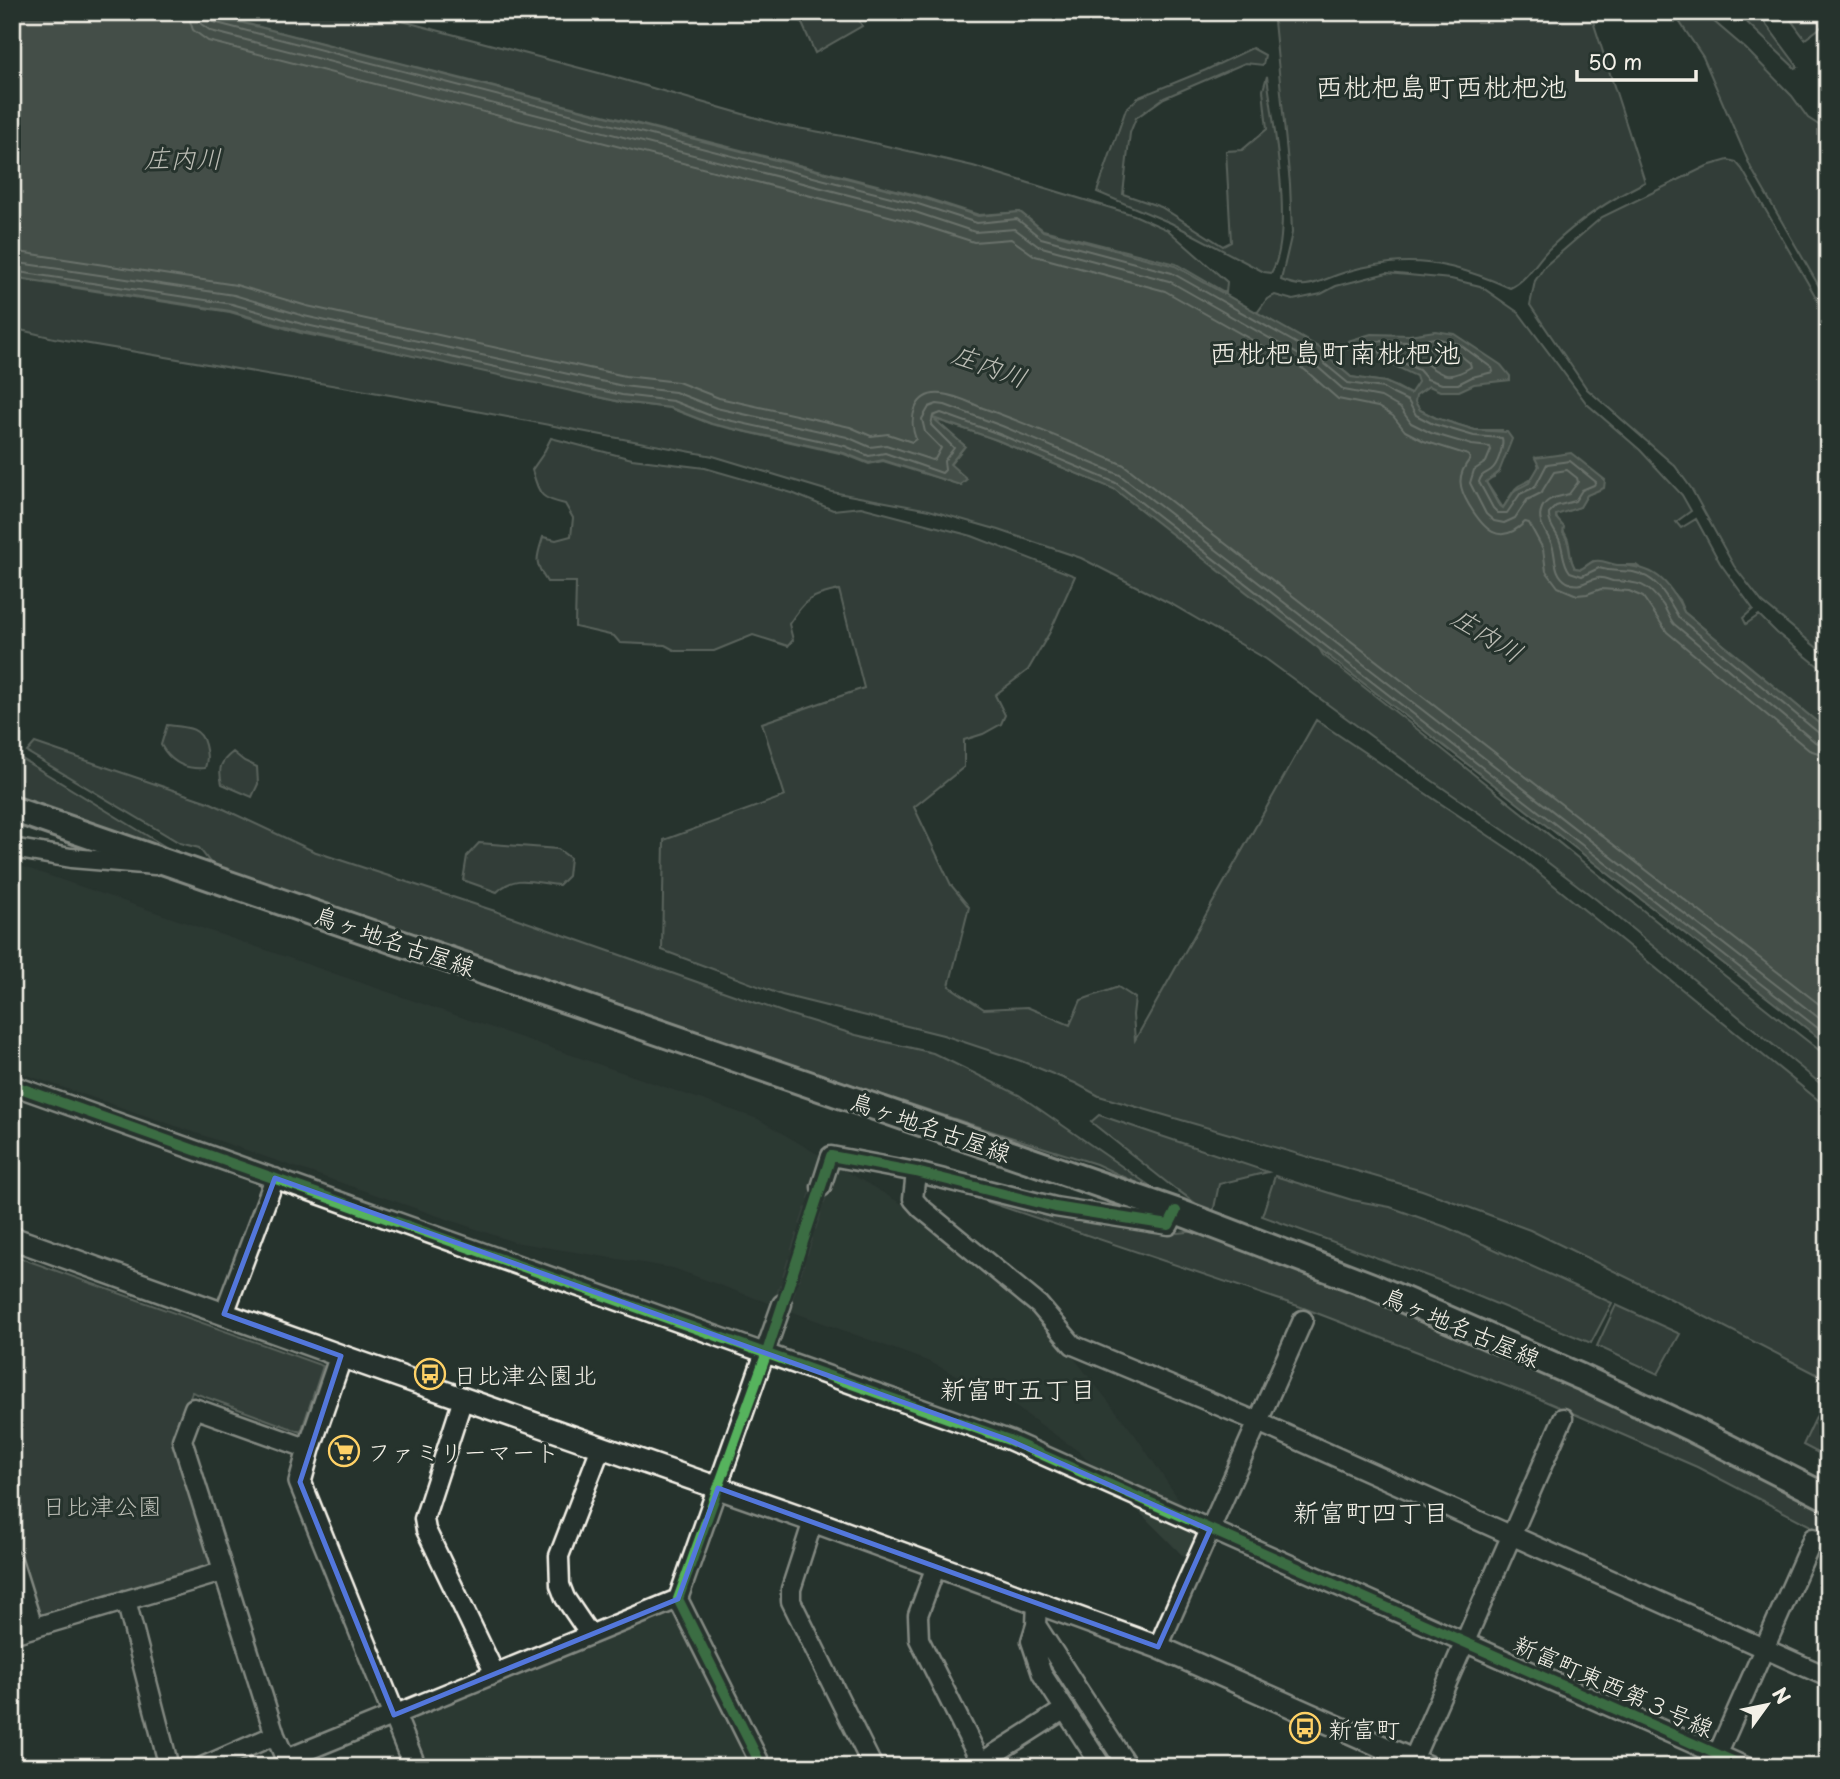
<svg xmlns="http://www.w3.org/2000/svg" width="1840" height="1779" font-family="'Playpen Sans','Klee One',sans-serif">
<style>
.built{fill:#333f39}
.green{fill:#414b45;stroke:#9a9e96;stroke-width:2}
.water{fill:#676f68;stroke:#9fa39b;stroke-width:2}
.lines{fill:none;stroke-linecap:round;stroke-linejoin:round}
.shore{stroke:#bcbdb5;stroke-width:2}
.stream{stroke:#9fa39b;stroke-width:4.5}
.minor-tunnel{stroke:#455049;stroke-width:18;stroke-dasharray:18 9;stroke-linecap:butt}
.minor-casing{stroke:#f4f1e8;stroke-width:23}
.tertiary-casing{stroke:#f4f1e8;stroke-width:26}
.secondary-casing{stroke:#f4f1e8;stroke-width:30}
.minor{stroke:#26332d;stroke-width:18}
.tertiary{stroke:#26332d;stroke-width:21}
.secondary{stroke:#26332d;stroke-width:24}
.cycleway-casing{stroke:#26332d;stroke-width:15}
.cycleway{stroke:#56b35d;stroke-width:10}
.marked{fill:none;stroke:#5377dc;stroke-width:5;stroke-linejoin:round}
.labels{text-anchor:middle;dominant-baseline:central;stroke-width:6;stroke-linejoin:round;paint-order:stroke}
.street-label{font-size:24px;fill:#f4f1e8;stroke:#26332d}
.poi-label{font-size:24px;fill:#f4f1e8;stroke:#26332d;text-anchor:start}
.park-label{font-size:24px;fill:#bebfb7;stroke:#26332d}
.water-label{font-size:26px;font-style:italic;fill:#bcbdb5;stroke:#26332d}
.neighbourhood-label{font-size:26px;fill:#f4f1e8;stroke:#26332d}
.quarter-label{font-size:28px;fill:#f4f1e8;stroke:#26332d}
</style>
<rect width="100%" height="100%" fill="#26332d"/>
<filter id="ink" filterUnits="userSpaceOnUse"><feTurbulence type="fractalNoise" baseFrequency=".0143" numOctaves="2"/><feDisplacementMap in="SourceGraphic" scale="14" xChannelSelector="R" yChannelSelector="G"/><feConvolveMatrix kernelMatrix="1 2 1 2 8 2 1 2 1" color-interpolation-filters="sRGB"/></filter>
<g filter="url(#ink)">
<path class="built" d="M12,863L758,1119L934,1223L1039,1314L1135,1435L1209,1544L1185,1558L1081,1453L1006,1400L930,1362L673,1268L514,1242L12,1070Z
M671,1609L677,1612L754,1767H429L411,1721L414,1715Z"/>
<path class="green" d="M201,12H368L614,77L781,125L848,137L973,166L1134,215L1168,230L1227,282L1226,293L1176,264L1043,230L1020,212L979,215L920,196Z
M797,12H855L862,26L815,53Z
M1281,12H1590L1645,182C1611,199 1580,219 1552,246C1537,259 1529,279 1510,288C1472,271 1432,258 1390,263C1373,265 1353,269 1337,275C1313,284 1306,290 1281,280L1292,233L1290,184L1274,21Z
M1673,12L1705,14L1746,49L1792,96L1808,118L1828,131V302L1751,168L1703,57Z
M1736,12H1757L1798,67L1795,68Z
M1785,12H1828V22L1805,39Z
M1252,48L1265,55L1263,65L1245,63L1164,98L1136,118L1130,133L1123,194L1161,207L1223,246L1231,242L1226,151L1242,150L1267,129L1263,90L1267,76C1273,123 1295,235 1271,273L1264,272L1171,223L1097,192L1126,109L1139,97L1206,70Z
M1728,160L1736,162L1742,169L1828,318V657L1762,602L1734,566L1691,488L1675,466L1587,389L1530,305L1535,281L1545,266L1602,217L1707,166Z
M1387,273L1451,279L1480,286L1519,313L1587,404L1640,450L1682,495L1691,511L1676,522L1681,528L1696,519L1720,563L1753,609L1743,618L1746,624L1759,615L1777,633L1828,674V731L1684,612L1679,600L1671,591L1636,565H1614L1593,561L1581,569L1575,568C1569,559 1571,551 1568,540C1565,531 1557,524 1556,514L1580,507L1587,495L1591,493L1536,458L1539,466C1529,488 1526,478 1515,489C1511,494 1506,503 1503,508L1486,482L1487,479L1494,477L1502,430H1475L1436,418L1420,410L1410,394L1397,387L1385,382L1351,377L1330,359L1325,351L1257,313L1267,299L1275,295L1293,300L1321,294L1336,286Z
M12,278L230,312L301,333L494,372L620,402L670,408L711,424L844,454L869,464L883,461L961,485L950,465L965,446L931,418L989,437L1132,496L1309,631L1323,655C1493,787 1658,925 1828,1057V1090L1597,900L1521,842L1424,775L1266,659L1173,605L1081,558L999,530L929,510L832,492L713,456L396,396L54,338L12,328Z
M551,438L632,459L705,468L792,493L833,510L861,507L972,536L1075,576L1050,632L1028,670L995,695L1005,715L1001,724L983,734L964,740V767L914,807L951,885L969,907L949,986L984,1009L1027,1007L1070,1025L1081,1000L1118,987L1135,998L1133,1015L1135,1040L1316,720L1513,852L1828,1108V1380L1663,1295L1530,1230L1422,1190L1099,1096L1075,1083L1021,1061L943,1035L782,995L662,950L664,840L785,796L762,723L864,688L839,590C810,596 805,599 789,624L793,640L788,646L753,635L714,651H676L665,645L620,643L614,636L575,627L576,582H547C534,562 536,559 543,537L556,540L571,536L573,518L565,504C539,498 540,495 532,470L543,454Z
M167,725C184,727 201,726 205,745C207,755 208,758 205,768C185,770 171,763 161,745Z
M35,743L211,803L313,851L501,913L788,1014L856,1035L933,1053L1019,1095L1163,1195L1096,1164L988,1130L745,1049L517,968L212,865L199,848L180,843L27,752Z
M233,752L244,761L257,767L258,784L252,797L222,784C218,768 220,762 233,752Z
M12,754L17,756L174,852L12,795Z
M479,843L558,849L570,858L568,876L559,885C534,883 516,873 497,892L463,880L467,856Z
M1099,1115L1268,1172L1219,1184L1213,1213C1198,1209 1189,1196 1175,1189L1091,1122Z
M1275,1176L1352,1200L1390,1207L1446,1227L1612,1303L1591,1343L1441,1281L1262,1216Z
M935,1184L1054,1211L1178,1233L1198,1231L1320,1274L1691,1438L1828,1507V1535L1697,1467L1540,1399L1301,1307Z
M12,1255L323,1366L301,1432L192,1392L175,1440L213,1566L42,1618L37,1615L12,1536Z
M1616,1305L1680,1334L1658,1374L1597,1346Z
M1824,1400L1828,1402V1458L1803,1445Z"/>
<path class="water" d="M12,12H200L920,197L978,216L1020,212L1043,231L1175,266L1325,351L1330,359L1351,377L1385,382L1410,394L1418,382L1416,376C1402,370 1359,346 1348,348V341L1371,334L1409,335L1435,331L1454,334L1501,365L1510,376V380L1474,384L1459,391H1440L1429,386L1416,395L1415,402L1420,410L1436,418L1475,430L1507,432L1512,439L1499,472L1486,482L1498,504L1503,508L1515,490L1529,483L1539,466L1535,458L1571,453L1605,480L1604,488L1587,495L1580,507L1556,515V518L1564,527L1563,533C1572,543 1567,557 1575,568L1581,569C1586,567 1590,562 1595,561C1602,559 1609,564 1617,565C1654,566 1668,579 1684,612L1828,731V1045L1114,489L997,440L933,418L965,446L950,464L967,479L960,485L883,460L869,463L844,453L712,424L671,408L621,402L300,331L230,311L12,277Z"/>
<g class="lines">
<path class="shore" d="M187,12L193,30L208,41L912,222L974,242L1011,239L1035,256L1165,291L1305,370L1338,399L1378,407L1393,416L1405,431L1424,441L1468,455L1470,459C1456,476 1459,488 1469,505C1483,528 1499,548 1525,522L1529,523L1543,549L1546,571L1558,587L1577,595L1587,594L1601,589L1629,591L1643,597L1667,632L1809,750L1828,756
M198,12L201,24L211,31L915,212L975,232L1015,229L1038,246L1169,281L1313,363L1344,390L1381,397L1400,408L1411,423L1431,433L1472,445L1490,447L1491,450L1486,462L1474,470L1470,483L1486,514L1494,521L1504,523L1515,518L1527,500L1541,493L1554,472L1567,470L1577,478L1578,482L1569,494C1559,497 1547,497 1542,508C1535,523 1550,535 1553,548C1556,560 1554,574 1567,582C1580,589 1586,580 1598,578C1602,577 1609,580 1613,581C1639,582 1647,583 1663,605C1667,611 1669,618 1674,624L1815,742L1828,745
M207,12L208,18L213,22L918,204L977,223L1017,219L1041,238L1172,273L1319,356L1325,364L1348,383L1383,388L1393,394L1408,401L1416,415L1433,424L1474,436L1502,438C1504,445 1498,465 1491,470C1484,475 1482,473 1479,482L1493,508L1498,513H1507L1520,494L1535,487L1547,464L1570,461L1596,482L1594,485L1582,490L1575,501L1556,506L1549,513C1548,523 1555,531 1559,539C1564,551 1562,562 1570,572L1582,576L1599,568C1611,572 1621,570 1633,572C1659,577 1667,598 1679,618L1820,734L1828,736
M12,251L236,285L307,306L625,376L678,382L719,398L850,427L871,436L888,434L912,442L916,439C908,419 914,391 942,394C956,395 970,403 983,408C1031,425 1077,445 1124,465L1828,1011
M12,262L234,295L304,316L623,386L675,392L716,408L847,437L870,447L886,445L932,460L935,459L941,448L925,432L922,419L929,407L937,404L945,405L1002,426L1120,475L1828,1025
M12,271L232,304L302,324L622,395L673,401L714,417L845,446L869,456L885,453L942,473L945,470L944,461L954,448L931,425L933,416L941,413L999,434L1116,483L1828,1036
M1435,338L1459,344L1492,368L1493,372L1472,377L1458,384H1442L1427,379L1419,370L1377,351L1371,345L1374,341L1410,342Z
M1435,347L1455,351L1470,363L1471,367C1450,380 1443,377 1425,363C1421,360 1415,358 1410,355L1413,350Z"/>
<path class="stream" d="M1091,1729L1115,1767"/>
<path class="minor-tunnel" d="M782,1304L821,1187"/>
<g class="minor-casing">
<path id="minor" d="M12,848L71,858L155,865
M12,1085L1009,1440L1746,1767
M916,1172L913,1199L921,1208L1039,1305L1073,1345L1258,1422L1828,1677
M821,1187L831,1156L916,1172L1055,1207L1169,1225L1176,1211
M224,1314L275,1178
M463,1399L424,1519L426,1530L495,1674
M813,1521L791,1589V1601L873,1767
M12,1560L33,1627
M936,1566L918,1615L919,1639L983,1767
M126,1600L169,1767
M1037,1602L1036,1625L1128,1767
M1036,1625L1031,1641L1042,1674L1102,1767
M12,1634L222,1572
M590,1635L565,1598L560,1585L559,1556L601,1447
M1158,1647L1303,1320
M286,1759L678,1599
M1413,1760L1563,1418
M12,1761L14,1767
M202,1767L275,1735
M289,1767L275,1735L182,1440L194,1408L309,1449
M762,1767L678,1599L782,1304
M974,1767L1065,1709
M1712,1767L1813,1538"/>
</g>
<g class="tertiary-casing">
<path id="tertiary" d="M12,1238L341,1356L813,1521L1158,1647L1428,1767
M341,1356L309,1449L300,1482L415,1767"/>
</g>
<g class="secondary-casing">
<path id="secondary" d="M12,809L1176,1211L1372,1286L1581,1377L1692,1429L1828,1498"/>
</g>
<use href="#minor" class="minor"/>
<use href="#tertiary" class="tertiary"/>
<use href="#secondary" class="secondary"/>
<g class="cycleway-casing">
<path id="cycleway" d="M12,1085L1009,1440L1746,1767
M762,1767L678,1599L766,1355L831,1156L916,1172L1055,1207L1169,1225L1176,1211"/>
</g>
<use href="#cycleway" class="cycleway"/>
</g>
</g>
<path d="M0 0H1840V1779H0ZM275,1178L1009,1440L1210,1530L1158,1647L718,1488L678,1599L394,1715L300,1482L341,1356L224,1314Z" fill="#26332d" fill-opacity=".55" fill-rule="evenodd"/>
<path class="marked" d="M275,1178L1009,1440L1210,1530L1158,1647L718,1488L678,1599L394,1715L300,1482L341,1356L224,1314Z"/>
<defs>
<g id="bus-ring" transform="scale(1.575)"><circle r="9.5" fill="#26332d" stroke="#ffd166" stroke-width="1.5"/><path d="M-5-6H5V4H4V6H2V4H-2V6H-4V4H-5ZM-3.5-4V0h7V-4ZM-3.5 1.2v1.5H-2V1.2ZM2 1.2v1.5H3.5V1.2Z" fill="#ffd166"/></g>
<g id="supermarket-ring" transform="scale(1.575)"><circle r="9.5" fill="#26332d" stroke="#ffd166" stroke-width="1.5"/><path d="M-6-5.5h2.5l.6 2H6L4.5 2H-2.5L-4.4-4H-6ZM-1.5 3.2a1.3 1.3 0 1 0 .1 0ZM3 3.2a1.3 1.3 0 1 0 .1 0Z" fill="#ffd166"/></g>
</defs>
<g fill-rule="evenodd">
<use href="#bus-ring" x="430" y="1374"/>
<use href="#supermarket-ring" x="344" y="1451"/>
<use href="#bus-ring" x="1305" y="1728"/>
</g>
<g class="labels">
<g class="street-label">
<text transform="translate(395 940) rotate(19)">鳥ヶ地名古屋線</text>
<text transform="translate(931 1126) rotate(19)">鳥ヶ地名古屋線</text>
<text transform="translate(1462 1326) rotate(23)">鳥ヶ地名古屋線</text>
<text transform="translate(1614 1685) rotate(24)">新富町東西第３号線</text>
</g>
<g class="poi-label">
<text x="453" y="1374">日比津公園北</text>
<text x="367" y="1451">ファミリーマート</text>
<text x="1328" y="1728">新富町</text>
</g>
<g class="park-label">
<text x="102" y="1505">日比津公園</text>
</g>
<g class="water-label">
<text x="183" y="157">庄内川</text>
<text transform="translate(990 365) rotate(20)">庄内川</text>
<text transform="translate(1488 634) rotate(32)">庄内川</text>
</g>
<g class="neighbourhood-label">
<text x="1018" y="1388">新富町五丁目</text>
<text x="1371" y="1511">新富町四丁目</text>
</g>
<g class="quarter-label">
<text x="1441" y="85">西枇杷島町西枇杷池</text>
<text x="1335" y="351">西枇杷島町南枇杷池</text>
</g>
</g>
<rect width="1840" height="1779" fill="none" stroke="#26332d" stroke-width="42"/>
<rect x="21" y="21" width="1798" height="1737" fill="none" stroke="#f4f1e8" stroke-width="2.5" filter="url(#ink)"/>
<g transform="translate(1767 1705) rotate(57)" stroke="#26332d" stroke-width="5" paint-order="stroke">
<path d="M0-5L12 26L0 18L-12 26Z" fill="#f4f1e8"/>
<text y="-10" font-size="19" font-weight="bold" text-anchor="middle" fill="#f4f1e8">N</text>
</g>
<path d="M1577 70v10h119v-10" fill="none" stroke="#f4f1e8" stroke-width="3.5"/>
<text x="1588" y="70" font-size="21" fill="#f4f1e8" stroke="#26332d" stroke-width="5" paint-order="stroke">50 m</text>
</svg>
